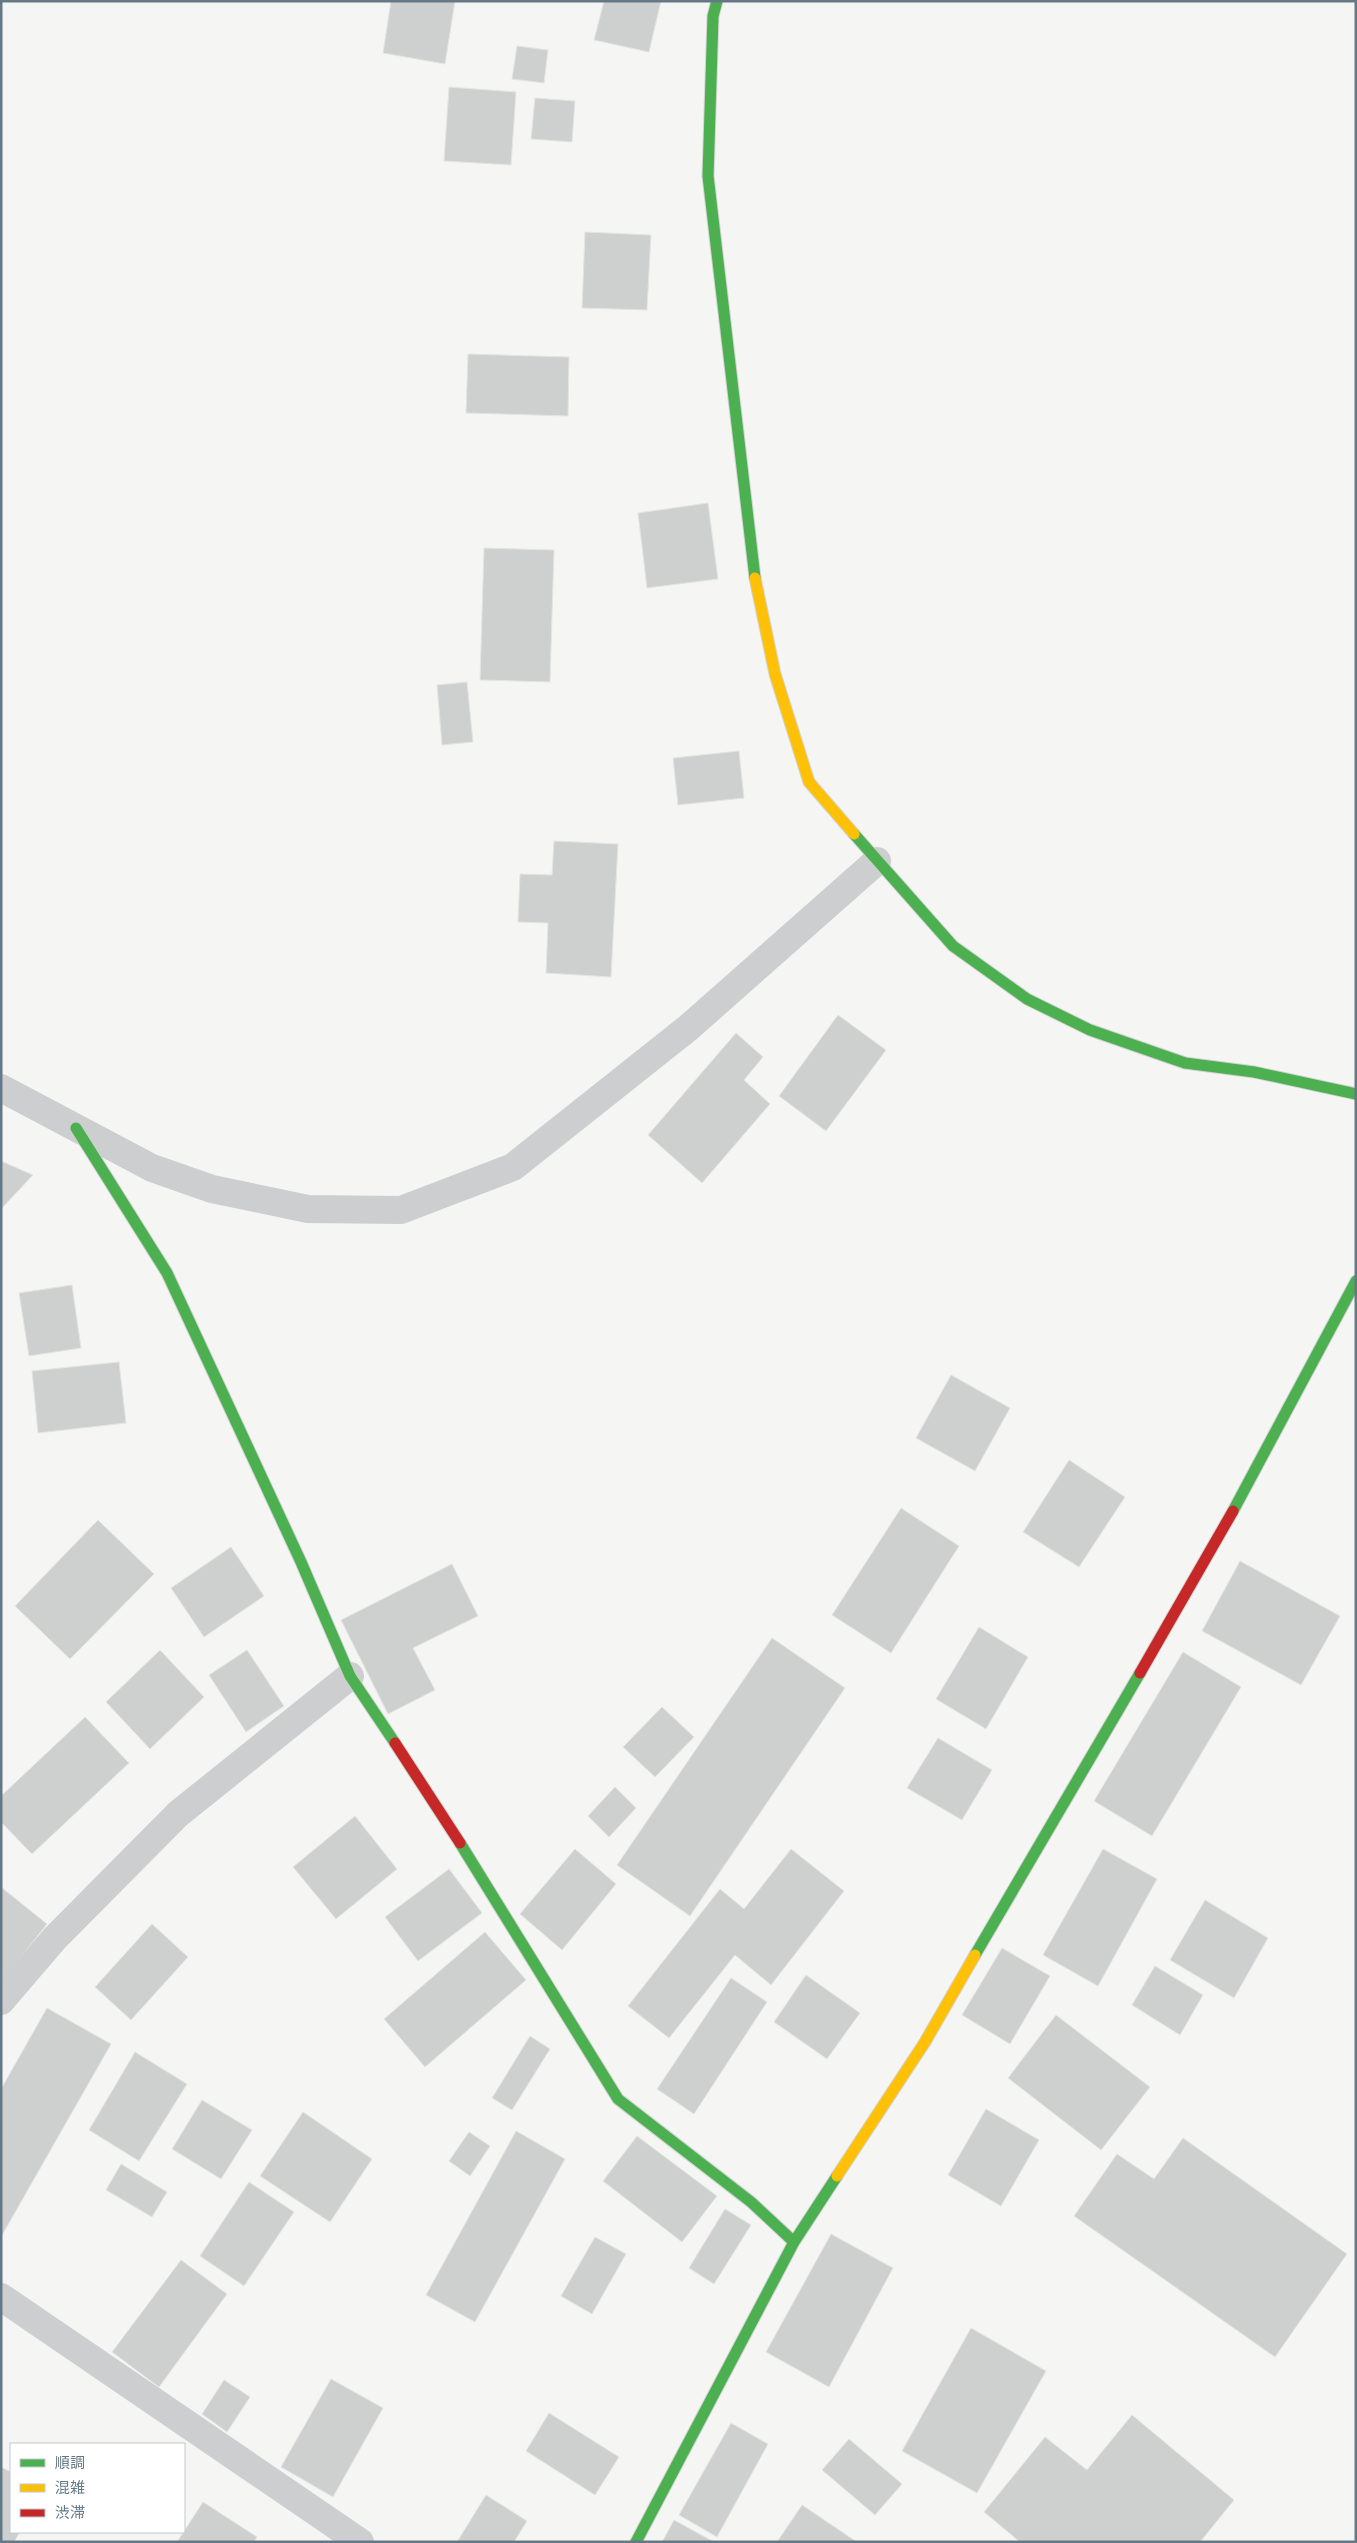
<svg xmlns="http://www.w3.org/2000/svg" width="1357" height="2543" font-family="'Varela Round','Noto Sans JP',sans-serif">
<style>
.building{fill:#ced0d0;stroke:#e4e4e4}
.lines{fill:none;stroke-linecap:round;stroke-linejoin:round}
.fast-casing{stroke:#d1d3d3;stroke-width:13}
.slow-casing{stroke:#d1d3d3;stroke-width:13}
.jam-casing{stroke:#d1d3d3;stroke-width:13}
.street{stroke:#cccecf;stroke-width:28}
.fast{stroke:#4caf50;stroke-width:11}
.slow{stroke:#ffc107;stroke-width:11}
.jam{stroke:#c62828;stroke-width:11}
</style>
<rect width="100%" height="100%" fill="#f5f5f4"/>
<path class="building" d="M391,1H455L445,64L383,53Z
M604,1H661L649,52L594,40Z
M517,46L548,50L544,83L512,79Z
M449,87L516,92L511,165L444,161Z
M535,98L575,101L572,142L531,139Z
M585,232L651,235L647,310L582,308Z
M468,354L569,357L568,416L466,413Z
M708,503L718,579L647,588L638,513Z
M484,548L554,550L550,682L480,680Z
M467,682L473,742L442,745L437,685Z
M739,751L744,798L678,805L673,758Z
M554,841L618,844L611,977L546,973L548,923L518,922L520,874L552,875Z
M838,1015L886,1050L826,1131L779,1096Z
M736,1033L763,1057L744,1080L770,1104L702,1183L648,1135Z
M1,1161L33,1175L1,1209Z
M72,1285L81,1348L29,1356L19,1293Z
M119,1362L126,1423L38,1433L32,1371Z
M951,1375L1010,1408L975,1471L916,1438Z
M1069,1460L1125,1497L1079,1567L1023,1532Z
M901,1508L959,1546L891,1653L832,1615Z
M98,1520L154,1574L70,1659L15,1606Z
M231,1547L264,1596L204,1637L171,1588Z
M1240,1561L1340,1616L1301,1685L1202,1631Z
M452,1564L478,1616L413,1648L435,1690L388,1714L341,1620Z
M979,1627L1028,1657L986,1729L936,1699Z
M772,1638L845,1688L690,1916L617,1865Z
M160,1650L204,1697L150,1749L106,1702Z
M247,1650L284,1706L246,1732L209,1675Z
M1183,1652L1241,1687L1152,1836L1094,1801Z
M662,1707L694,1737L655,1777L623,1747Z
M85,1717L129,1763L32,1854L1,1822V1796Z
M938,1738L992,1770L962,1820L907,1788Z
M615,1787L636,1808L609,1837L588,1816Z
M355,1816L397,1869L336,1919L293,1867Z
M575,1849L616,1884L562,1950L520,1914Z
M791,1849L844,1891L771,1985L735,1955L669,2038L628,2006L720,1889L744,1909Z
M1103,1849L1157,1879L1098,1986L1043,1955Z
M449,1869L482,1913L418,1961L385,1917Z
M1,1887L47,1924L1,1982Z
M1205,1900L1268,1938L1234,1998L1170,1960Z
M152,1924L188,1957L131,2020L95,1987Z
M485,1932L526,1980L425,2067L384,2019Z
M1002,1948L1050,1976L1010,2044L962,2015Z
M1155,1966L1203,1995L1180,2035L1132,2005Z
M806,1975L860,2013L827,2059L774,2022Z
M731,1978L767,2002L694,2114L657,2089Z
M47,2008L111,2044L1,2237V2089Z
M1056,2015L1150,2087L1101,2150L1008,2078Z
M530,2036L550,2049L512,2110L492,2098Z
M135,2052L187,2084L139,2161L89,2130Z
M202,2100L252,2130L221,2179L172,2149Z
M986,2109L1039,2140L1001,2206L948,2175Z
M303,2112L372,2159L330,2222L260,2176Z
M516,2131L565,2159L475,2322L426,2295Z
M469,2132L490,2146L470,2176L449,2161Z
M637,2136L717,2196L682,2242L603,2181Z
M1183,2138L1347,2254L1275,2357L1074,2216L1117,2154L1154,2179Z
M121,2164L167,2192L152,2217L106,2190Z
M249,2182L294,2212L244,2286L200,2256Z
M725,2209L751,2225L714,2284L689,2268Z
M831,2234L893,2268L829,2387L766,2352Z
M595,2237L626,2254L592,2314L561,2296Z
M181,2260L227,2294L159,2387L112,2352Z
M971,2328L1046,2371L977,2493L902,2451Z
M331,2379L383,2408L333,2497L281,2467Z
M224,2380L250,2397L227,2432L202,2414Z
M549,2413L619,2457L595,2495L526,2451Z
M1132,2415L1234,2500L1200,2542H1020L984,2512L1045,2437L1087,2470Z
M731,2423L768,2444L717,2537L679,2515Z
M849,2439L902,2484L875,2515L822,2470Z
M1,2467L11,2472V2532H20L14,2542H1Z
M486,2495L527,2521L514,2542H457Z
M203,2502L257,2537L254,2542H177Z
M802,2505L857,2542H777Z
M674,2520L714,2542H662Z"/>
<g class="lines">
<g class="fast-casing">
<path id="fast" d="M717,1L713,16L708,176L755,578
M854,834L953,946L1027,999L1090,1030L1185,1063L1254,1072L1356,1094
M76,1128L167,1273L301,1562L350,1676L395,1743
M1233,1511L1356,1281
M460,1843L618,2099L751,2202L794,2242
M975,1955L1140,1673
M636,2542L794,2242L837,2176"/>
</g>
<g class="slow-casing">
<path id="slow" d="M755,578L775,674L809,782L854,834
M837,2176L925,2042L975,1955"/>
</g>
<g class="jam-casing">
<path id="jam" d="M1140,1673L1233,1511
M395,1743L460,1843"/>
</g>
<path class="street" d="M1,1088L152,1168L212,1189L308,1209L401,1210L513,1167L688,1028L877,861
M1,2001L55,1938L178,1814L350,1676
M1,2297L360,2542"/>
<use href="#fast" class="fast"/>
<use href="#slow" class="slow"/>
<use href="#jam" class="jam"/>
</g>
<rect width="1357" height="2543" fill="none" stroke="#647885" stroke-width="5"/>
<rect x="10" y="2443" width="175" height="90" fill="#ffffff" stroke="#c1c9ce"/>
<rect x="20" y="2459" width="25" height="8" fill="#4caf50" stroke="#c1c9ce"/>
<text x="55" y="2468" font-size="15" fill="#647885">順調</text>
<rect x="20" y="2484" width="25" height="8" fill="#ffc107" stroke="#c1c9ce"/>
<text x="55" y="2493" font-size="15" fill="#647885">混雑</text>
<rect x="20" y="2509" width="25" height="8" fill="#c62828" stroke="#c1c9ce"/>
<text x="55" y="2518" font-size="15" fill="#647885">渋滞</text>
</svg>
